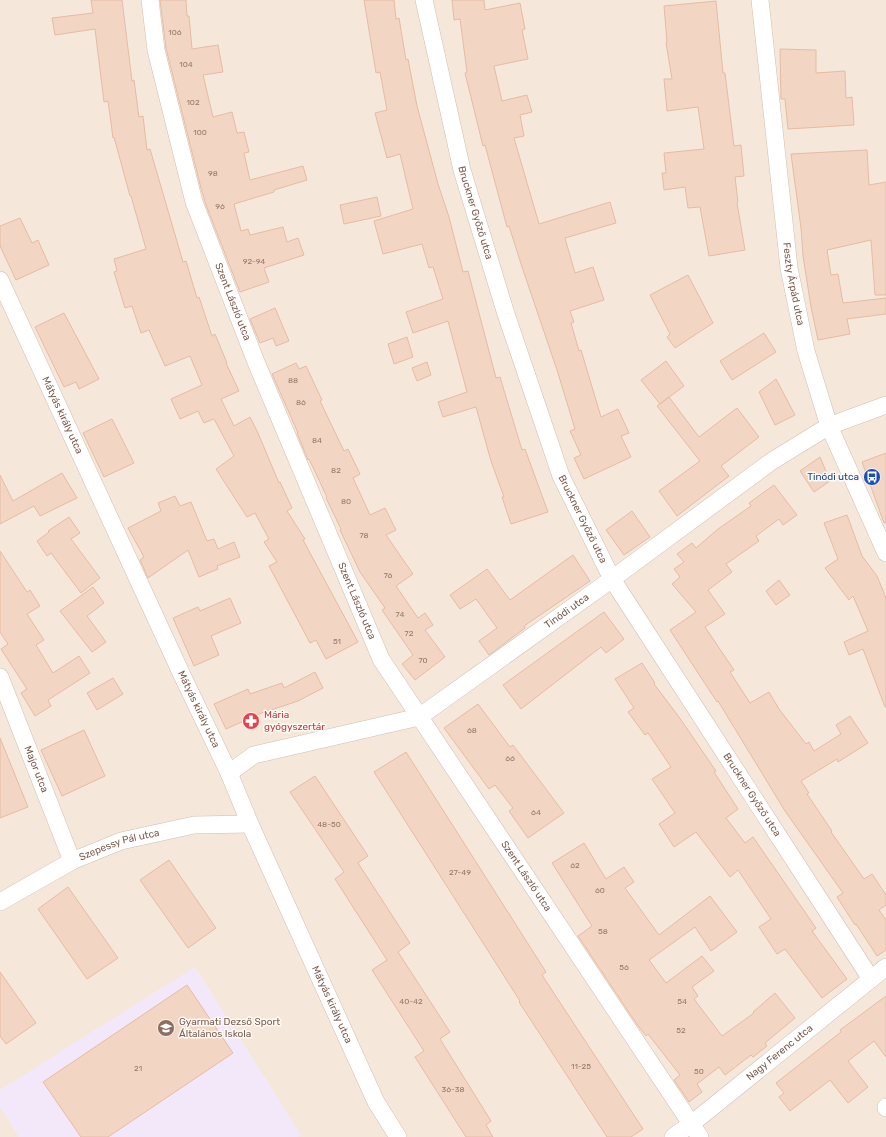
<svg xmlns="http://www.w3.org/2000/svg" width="886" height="1137" font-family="Rubik,sans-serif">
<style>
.residential{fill:#f5e8da}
.education{fill:#f3e8fa}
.building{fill:#f3d5c3;stroke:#e6bba3}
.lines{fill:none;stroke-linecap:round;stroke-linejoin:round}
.minor-casing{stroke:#d1beb0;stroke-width:18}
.minor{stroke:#fff;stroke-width:17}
.labels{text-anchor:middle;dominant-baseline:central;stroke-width:3;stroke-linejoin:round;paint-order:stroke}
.number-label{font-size:8px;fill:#987a6a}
.street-label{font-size:10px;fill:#7a5c4d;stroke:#fffaf3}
.transit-label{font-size:10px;fill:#164399;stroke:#fffaf3;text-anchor:end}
.health-label{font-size:10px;fill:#be3a42;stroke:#fffaf3;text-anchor:start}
.education-label{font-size:10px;fill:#785e54;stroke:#fffaf3;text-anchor:start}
</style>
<rect width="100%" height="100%" fill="#fdf6ec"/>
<path class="residential" d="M0,0H886V1137H0Z"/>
<path class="education" d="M195,967L301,1135L297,1137H19L0,1107V1090Z"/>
<path class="building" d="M91,0H122L132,81L134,80L139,117L143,116L147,150L150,149L183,262L186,261L197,298L199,297L212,336L215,334L227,363H226L239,391L221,399L234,426L250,417L258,433L279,483L280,482L292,508L287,511L305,539L303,540L358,642L326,659L316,640L310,643L269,566L277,562L264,542L269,539L255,513L247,517L216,469L234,456L214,419L204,423L198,411L180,419L171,399L202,385L190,356L165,366L149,330L141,333L132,306L125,308L114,272L117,271L114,259L146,249L131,196H130L114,137L113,138L108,101L104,102L95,29L55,35L52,18L93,13Z
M160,0H186L187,16H189L192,49L218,45L223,72L203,75L213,117L232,112L237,133L244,132L249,152L244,153L250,180L303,166L307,180L274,190V192L234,204L241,231L248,229L250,235L283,227L287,242L298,238L304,255L264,268L269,282L240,292L206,205L201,188L166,48Z
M364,0H394L396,19L399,18L406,60L408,59L417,106L438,184L449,217L463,272L468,271L496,378L500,377L522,450L525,449L548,512L511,524L502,497H504L491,461L476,407L443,417L438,402L467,392L448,321L413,333L406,312L443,299L433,267L429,268L422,244L383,254L374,221L413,209L400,154L387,158L375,113L387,110L380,72L376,73Z
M452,0H484L485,10L520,3L525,29L522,30L528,59L494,66L502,101L527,95L532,112L520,115L524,136L514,138L539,224L610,202L616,223L565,238L575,273L593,267L604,300L570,311L574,322L571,323L579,351L581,350L601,417L618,409L629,433L621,436L631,457L584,479L574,458L581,455L570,431L575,429L557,370L522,267L509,226L507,227L485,145L483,146L465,73L467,72L460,19L454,20Z
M716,1L723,73H725L734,146L741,145L744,176L735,177L738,202L737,203L745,250L709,256L700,207L688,208L685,187L664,190L662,173H666L664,153L704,149L698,107L667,111L664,79H672L666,43H667L664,6Z
M780,49L816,50V73L845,71L846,98L852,97L854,125L788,129L785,99H781Z
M867,150L869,185L886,182V295H875L871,240L827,250L831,275L838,274L843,303L886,298V314L847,319L850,334L818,340L811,307L803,256L801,228L791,154Z
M377,197L381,216L344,224L340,205Z
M20,218L32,243L38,240L49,265L16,280L0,246V226Z
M688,275L713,323L675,348L667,337L670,334L650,295Z
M275,308L289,341L276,346L273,338L260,343L250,319Z
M64,313L99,379L79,389L76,382L64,387L35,327Z
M764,333L776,352L732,380L720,361Z
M407,337L413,357L394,364L388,344Z
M666,361L684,386L660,404L641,380Z
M427,362L431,375L417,381L412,368Z
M296,363L299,369L306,366L322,400L320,401L344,451L348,449L360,474L353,478L370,515L385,508L396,530L386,535L413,574L396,586L418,618L425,613L433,625L425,630L445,657L415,680L402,664L413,655L382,610L385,608L360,572L340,530L341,529L326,498L327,497L309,459L308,460L297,433H298L272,374Z
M776,379L795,415L775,425L759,392Z
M669,397L699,437L737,408L759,437L721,466L729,476L677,516L659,491L700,461L657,406Z
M112,419L134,463L104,477L83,433Z
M886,453V522L884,523L862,462Z
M820,457L830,481L814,492L800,471Z
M62,473L77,498L40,516L34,506L0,524V475L13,501Z
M774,485L797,515L783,525L779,519L756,536L759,541L726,564L732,572L708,590L725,614L705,627L734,670L730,672L750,703L769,692L779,709L806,744L809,742L814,751L841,734L836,725L850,716L868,743L838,762L837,759L801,781L809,793L807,794L832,831L831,832L864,879L872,874L886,895V905L879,910L886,920V950L877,956L856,924L855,925L837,897L843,893L785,811L718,701L717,702L670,630L696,612L672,584L680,577L674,569L684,562L677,554L692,543L696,548L718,529L751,506L749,503Z
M175,496L180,506L191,502L207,541L214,539L218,549L234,542L240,557L217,566L218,569L199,577L188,550L148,578L140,560L144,557L128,528L161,511L158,503Z
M632,511L650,537L624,555L606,530Z
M847,515L862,556L877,576L886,598V707H885L863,649L849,655L844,642L868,631L853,596L849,600L825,568L838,559L824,523Z
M69,517L80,533L71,539L100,578L81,593L51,553L47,556L37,541L49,532L48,531Z
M0,551L27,592L30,590L40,606L27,614L44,640L36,645L53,673L79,656L90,673L48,700L51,706L35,716L21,693L27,689L1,649L8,644L0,632Z
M573,555L590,581L524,626L525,628L489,655L479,641L497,628L476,599L460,609L450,595L487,569L510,600Z
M779,580L790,595L776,605L766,591Z
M93,587L104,603L87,616L106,642L92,652L60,611Z
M230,598L241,623L211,636L219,655L194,666L173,618L198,607L200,611Z
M604,612L624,639L606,653L601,647L521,709L503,685Z
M642,663L655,683L654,684L679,717L716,771L714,772L738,809L726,818L745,843L753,837L816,928L812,931L847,979L822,998L785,949L777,954L759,927L771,919L738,870L730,877L696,832L674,847L659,824L675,813L652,779L671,767L648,733L645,735L628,712L634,708L615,679Z
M315,672L323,688L298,701L268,711V710L226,729L214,704L248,689L250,694L282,683L284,688Z
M113,678L123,694L97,710L87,693Z
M478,704L510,747L513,745L564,813L528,838L509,811L513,808L495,785L489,789L444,728Z
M84,730L105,776L62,796L41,750Z
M0,738L28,807L0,818Z
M406,752L546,972L542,975L643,1129L631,1137H607L519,1002L520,1001L374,772Z
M315,776L368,856L358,863L410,943L398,952L450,1032L440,1039L491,1121L486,1125L493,1137H466L415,1057L424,1051L372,970L387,960L335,879L344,872L290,792Z
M584,843L606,879L624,867L634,882L625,888L659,935L710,896L737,932L711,951L695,927L649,960L666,983L702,956L714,971L692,987L698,996L694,999L722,1036L754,1013L753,1012L775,993L795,1018L765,1043L767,1046L753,1057L751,1055L725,1075L719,1067L697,1084L702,1092L689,1102L674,1080L680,1075L648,1034L646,1036L636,1023L578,936L592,926L552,863Z
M169,860L216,928L188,948L140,880Z
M68,887L118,958L87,979L38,909Z
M0,972L36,1023L6,1044L0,1036Z
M187,985L233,1053L108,1137H81L43,1082Z
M886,996V1057L874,1041L848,1061L868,1087L848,1103L830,1080L790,1111L779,1097L784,1093L776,1083L841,1032L840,1030Z"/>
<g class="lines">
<g class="minor-casing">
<g id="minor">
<path id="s1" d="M150,0L156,50L194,202L256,362L381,659L700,1137"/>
<path id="s2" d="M424,0L462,170L506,314L561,476L612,579L871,979"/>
<path id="s3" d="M760,0L789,268L806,351L829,426L886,553"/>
<path id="s4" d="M0,280L182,675L229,773L250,824L376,1102L398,1137"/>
<path id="s5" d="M0,677L72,861"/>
<path id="s6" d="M229,773L254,755L419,717L612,579L772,461L829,426L886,405"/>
<path id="s7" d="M0,902L72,861L121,841L194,825L250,824"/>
<path d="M886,1107V1108"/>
<path id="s8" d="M673,1137L690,1125L886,967"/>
</g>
</g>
<use href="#minor" class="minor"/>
</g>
<defs>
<g id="bus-disc" transform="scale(0.9)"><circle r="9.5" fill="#1a4fb4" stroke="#fffaf3"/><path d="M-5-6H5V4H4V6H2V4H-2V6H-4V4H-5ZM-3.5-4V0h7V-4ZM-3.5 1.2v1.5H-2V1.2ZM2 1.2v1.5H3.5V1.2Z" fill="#fff"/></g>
<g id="pharmacy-disc" transform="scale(0.9)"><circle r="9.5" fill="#e0444e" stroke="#fffaf3"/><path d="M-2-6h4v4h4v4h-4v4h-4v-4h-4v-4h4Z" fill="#fff"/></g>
<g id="school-disc" transform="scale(0.9)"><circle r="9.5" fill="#8d6e63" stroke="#fffaf3"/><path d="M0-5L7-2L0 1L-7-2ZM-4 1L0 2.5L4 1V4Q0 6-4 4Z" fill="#fff"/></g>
</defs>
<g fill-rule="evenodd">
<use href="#bus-disc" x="872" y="477"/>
<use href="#pharmacy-disc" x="251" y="721"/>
<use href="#school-disc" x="166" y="1028"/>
</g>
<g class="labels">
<g class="number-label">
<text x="175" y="32">106</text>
<text x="186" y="64">104</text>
<text x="193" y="102">102</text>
<text x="200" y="132">100</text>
<text x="213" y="173">98</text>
<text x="220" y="206">96</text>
<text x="254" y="261">92-94</text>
<text x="293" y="380">88</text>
<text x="301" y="402">86</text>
<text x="317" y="440">84</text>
<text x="336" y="470">82</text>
<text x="346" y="501">80</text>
<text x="364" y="535">78</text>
<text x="388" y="575">76</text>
<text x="400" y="614">74</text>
<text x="409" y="633">72</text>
<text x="337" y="641">51</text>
<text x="423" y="660">70</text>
<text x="472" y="730">68</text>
<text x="510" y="758">66</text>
<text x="536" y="812">64</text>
<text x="329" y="824">48-50</text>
<text x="575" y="865">62</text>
<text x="460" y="872">27-49</text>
<text x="600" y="890">60</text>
<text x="603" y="931">58</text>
<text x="624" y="967">56</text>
<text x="411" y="1001">40-42</text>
<text x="682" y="1001">54</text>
<text x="681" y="1030">52</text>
<text x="581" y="1066">11-25</text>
<text x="138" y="1068">21</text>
<text x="699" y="1071">50</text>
<text x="453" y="1089">36-38</text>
</g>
<g class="street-label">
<text stroke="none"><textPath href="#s2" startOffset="219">Bruckner Győző utca</textPath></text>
<text stroke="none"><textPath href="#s3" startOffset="286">Feszty Árpád utca</textPath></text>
<text stroke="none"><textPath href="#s1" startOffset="314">Szent László utca</textPath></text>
<text stroke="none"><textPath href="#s4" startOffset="149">Mátyás király utca</textPath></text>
<text stroke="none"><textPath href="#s2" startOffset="544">Bruckner Győző utca</textPath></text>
<text stroke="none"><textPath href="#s1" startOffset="638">Szent László utca</textPath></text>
<text stroke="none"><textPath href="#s6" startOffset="382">Tinódi utca</textPath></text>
<text stroke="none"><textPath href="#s4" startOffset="473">Mátyás király utca</textPath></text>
<text stroke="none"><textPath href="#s5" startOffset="99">Major utca</textPath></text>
<text stroke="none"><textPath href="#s2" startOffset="868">Bruckner Győző utca</textPath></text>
<text stroke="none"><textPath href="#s7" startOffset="133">Szepessy Pál utca</textPath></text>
<text stroke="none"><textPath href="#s1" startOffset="962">Szent László utca</textPath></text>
<text stroke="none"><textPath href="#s4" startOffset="797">Mátyás király utca</textPath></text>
<text stroke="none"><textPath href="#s8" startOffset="136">Nagy Ferenc utca</textPath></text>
</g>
<g class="transit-label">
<text x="859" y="477">Tinódi utca</text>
</g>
<g class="health-label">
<text x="264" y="715">Mária<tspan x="264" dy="12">gyógyszertár</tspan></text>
</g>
<g class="education-label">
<text x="179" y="1022">Gyarmati Dezső Sport<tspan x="179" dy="12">Általános Iskola</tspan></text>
</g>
</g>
</svg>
